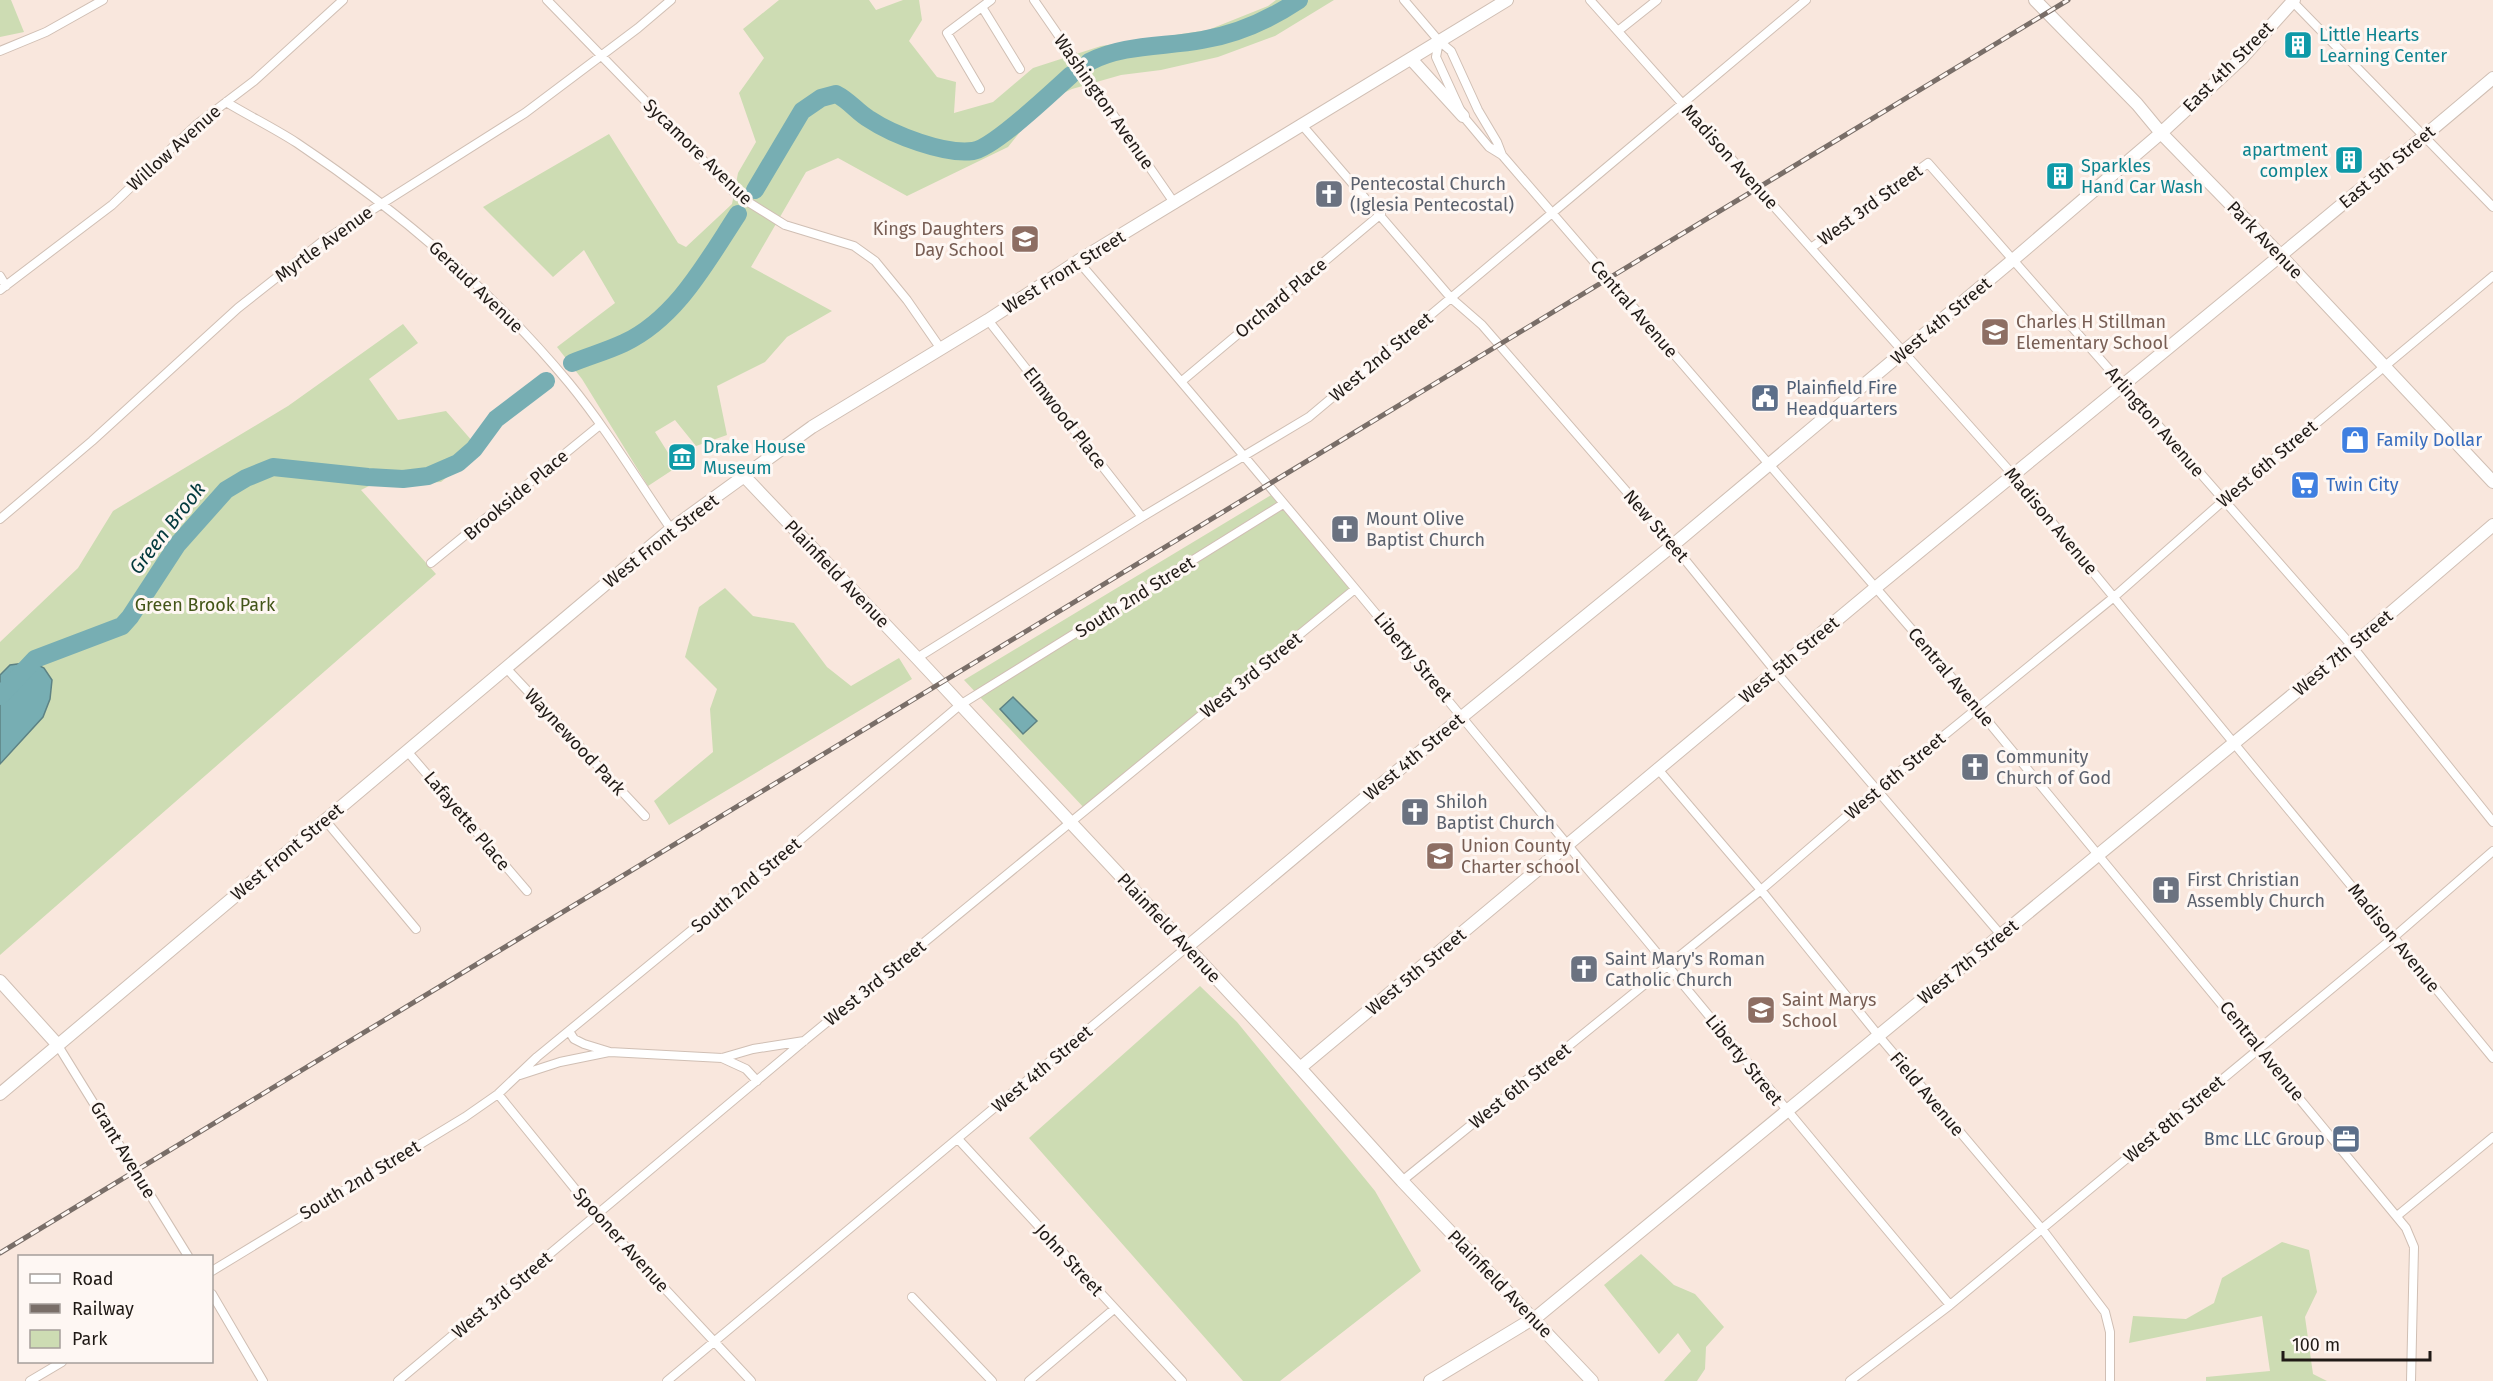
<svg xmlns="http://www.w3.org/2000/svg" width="2493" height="1381" font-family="'Fira Sans',sans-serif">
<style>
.green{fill:#cddcb3}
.water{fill:#77aeb3;stroke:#5d8284;stroke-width:1.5}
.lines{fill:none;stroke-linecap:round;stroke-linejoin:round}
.river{stroke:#77aeb3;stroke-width:18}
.street-casing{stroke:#d0bfb4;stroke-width:10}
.secondary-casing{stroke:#d0bfb4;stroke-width:14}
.street{stroke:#fff;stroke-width:8}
.secondary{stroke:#fff;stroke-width:12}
.rail-casing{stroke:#796e68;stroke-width:5}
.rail{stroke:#fef7f3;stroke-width:3;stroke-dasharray:9;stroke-linecap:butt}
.labels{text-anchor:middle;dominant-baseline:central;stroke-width:6;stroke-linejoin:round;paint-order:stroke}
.culture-label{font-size:18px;fill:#0d838f;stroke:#fef7f3;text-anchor:start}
.street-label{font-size:18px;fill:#201a16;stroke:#fef7f3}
.worship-label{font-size:18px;fill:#5b616d;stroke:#fef7f3;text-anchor:start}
.education-label{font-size:18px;fill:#785e54;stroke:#fef7f3;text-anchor:start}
.service-label{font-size:18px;fill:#4e5e75;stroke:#fef7f3;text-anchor:start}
.shop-label{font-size:18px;fill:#366cbe;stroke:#fef7f3;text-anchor:start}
.park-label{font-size:18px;fill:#435518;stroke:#fef7f3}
.water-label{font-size:20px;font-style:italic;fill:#02393d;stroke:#fef7f3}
</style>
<rect width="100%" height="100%" fill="#f9e7dd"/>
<path class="green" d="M0,0H11L24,32L0,37Z
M779,0H869L876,10L903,0H919L922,20L909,41L937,77L956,82L954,113L993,102L1033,68L1101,46L1208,30L1268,6L1276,0H1334L1275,36L1218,57L1161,70L1121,75L1072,89L1053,98L1020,132L1008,147L907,196L838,158L806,172L751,267L832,311L787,337L765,362L717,386L727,435L696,446L675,420L655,432L677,467L648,486L582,379L557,347L615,303L584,250L553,277L483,207L609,134L678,243L686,247L732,204L738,173L756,142L739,93L764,58L743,29Z
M403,324L418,343L369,379L398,420L446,411L480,450L441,482L369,486L361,490L436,574L0,955V642L78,568L113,511L288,406Z
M1273,494L1351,589L1086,810L964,680Z
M725,588L753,616L794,623L827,667L851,686L899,658L912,679L669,825L654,801L713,752L710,709L717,689L685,657L699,607Z
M1200,986L1237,1022L1375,1191L1421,1271L1280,1381H1243L1029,1138Z
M2282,1242L2309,1250L2317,1292L2305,1317L2313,1374L2327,1381H2206V1377L2270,1371L2262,1316L2129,1343L2133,1316L2186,1319L2214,1303L2222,1278Z
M1641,1254L1674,1285L1695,1294L1724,1327L1706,1347L1705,1369L1697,1381H1664L1691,1351L1678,1333L1659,1354L1604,1285Z"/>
<path class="water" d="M32,662L44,668L52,680L50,699L43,717L0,764V675L10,665Z
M1013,697L1037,721L1023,734L1000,709Z"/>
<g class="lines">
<path class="river" d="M1089,62C1123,44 1165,47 1202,40C1238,34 1269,20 1299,0
M755,190L802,111L821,98L836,94C850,101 857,112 869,119C893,135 945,155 973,151C994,148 1053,91 1071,75
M572,363C589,356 607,351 624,343C677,318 707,261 738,214
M0,696L35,659L122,626L130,617L177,545L226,490L246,478L273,467L368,477L403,479L428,476L458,463L474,449L496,419L546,381"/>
<g class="street-casing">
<path id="street" d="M547,0L737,195L785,225L854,246L875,261L907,300L941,349
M1034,0L1175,204
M1404,0L1439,41L1451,51L1478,110L1497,142L1502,155
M1590,0L2014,476L2493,1058
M2292,1L2493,207
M982,7L1020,69
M1618,31L1657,0
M1439,41L1436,57L1463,116L1489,147L1502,155L1920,639L2406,1228L2414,1247L2411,1381
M0,51L46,32L103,0
M980,89L947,33L991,0
M226,102C249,116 274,128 297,143C397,210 492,290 569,383C606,428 638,481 671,529
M1302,125L1451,298L1482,325L1673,545L1776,672L2001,935
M1811,248L1928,163L2352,646L2493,822
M1078,261C1374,605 1658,958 1950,1305
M0,276L6,286
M0,290L112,205L196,125L254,81L343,0
M988,320L1142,517
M1182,381L1381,214
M0,519L92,441L238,308L323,241L525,113L638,28L671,0
M431,563L600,425
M917,658L1142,517L1309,417L1806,0
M506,668L645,816
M407,751L527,891
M1657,768L1761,890L1878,1035L2042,1229L2105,1312L2110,1332V1381
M325,820L416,929
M569,1031L574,1039L584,1044L610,1052L722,1058L753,1049L804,1041
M57,1044L188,1256
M722,1058L746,1069L757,1081
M520,1075L560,1062L609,1052
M498,1094L597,1216L751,1381
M958,1139L1182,1381
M1402,1181L1761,890L1877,790L2114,597L2223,501L2493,276
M2397,1216L2493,1137
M212,1271L465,1117L498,1094L537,1057L754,879L960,705L1283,504
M212,1294L263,1381
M912,1297L992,1381
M30,1381L62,1362
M398,1381L804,1041L1355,589
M667,1381L1187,947
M1029,1381L1114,1309
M1850,1381L1950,1305L2394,937L2493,851"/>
</g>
<g class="secondary-casing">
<path id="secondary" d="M2035,0L2137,104L2161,133L2281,256L2493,482
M1411,59L1463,116
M745,477L917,658L1300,1068L1402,1181L1592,1381
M1187,947L1463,716L1673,545L2014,259L2161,133L2242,58L2294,0
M0,981L57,1044
M1300,1068C1492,909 1682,748 1874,589C2081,419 2289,251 2493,78
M0,1094L671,529L812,427L988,320L1078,261L1507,0
M1430,1381L1539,1315L2352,646L2493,525"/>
</g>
<use href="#street" class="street"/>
<use href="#secondary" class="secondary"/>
<g class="rail-casing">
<path id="rail" d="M0,1253L2068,0"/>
</g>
<use href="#rail" class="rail"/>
</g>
<defs>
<g id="building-square" transform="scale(1.5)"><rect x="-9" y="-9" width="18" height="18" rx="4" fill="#0f9aa8" stroke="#fef7f3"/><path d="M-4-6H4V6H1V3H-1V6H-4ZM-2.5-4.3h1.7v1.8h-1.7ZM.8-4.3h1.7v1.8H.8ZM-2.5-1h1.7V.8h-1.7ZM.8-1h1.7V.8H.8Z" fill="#fff"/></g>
<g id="church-square" transform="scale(1.5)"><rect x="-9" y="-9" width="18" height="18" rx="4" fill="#6b7280" stroke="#fef7f3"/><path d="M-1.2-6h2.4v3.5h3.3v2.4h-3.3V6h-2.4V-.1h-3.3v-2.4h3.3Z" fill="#fff"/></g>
<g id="school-square" transform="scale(1.5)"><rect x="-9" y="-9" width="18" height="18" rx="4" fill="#8d6e63" stroke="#fef7f3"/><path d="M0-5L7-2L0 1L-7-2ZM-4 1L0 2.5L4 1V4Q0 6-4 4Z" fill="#fff"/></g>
<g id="civic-square" transform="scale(1.5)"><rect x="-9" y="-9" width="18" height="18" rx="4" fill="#5c6f8a" stroke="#fef7f3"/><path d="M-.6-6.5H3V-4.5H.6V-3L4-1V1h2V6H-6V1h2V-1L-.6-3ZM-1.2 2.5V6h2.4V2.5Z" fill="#fff"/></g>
<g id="shop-square" transform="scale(1.5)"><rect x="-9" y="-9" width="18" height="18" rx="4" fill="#3f7fe0" stroke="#fef7f3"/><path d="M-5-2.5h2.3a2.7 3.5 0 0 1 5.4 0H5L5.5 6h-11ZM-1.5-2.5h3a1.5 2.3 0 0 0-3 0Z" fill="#fff"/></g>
<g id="museum-square" transform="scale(1.5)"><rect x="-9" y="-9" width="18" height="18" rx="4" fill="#0f9aa8" stroke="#fef7f3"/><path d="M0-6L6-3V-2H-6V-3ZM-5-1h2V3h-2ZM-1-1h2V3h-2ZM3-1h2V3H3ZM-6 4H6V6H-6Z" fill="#fff"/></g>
<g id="supermarket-square" transform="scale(1.5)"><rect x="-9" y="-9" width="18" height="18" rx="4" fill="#3f7fe0" stroke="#fef7f3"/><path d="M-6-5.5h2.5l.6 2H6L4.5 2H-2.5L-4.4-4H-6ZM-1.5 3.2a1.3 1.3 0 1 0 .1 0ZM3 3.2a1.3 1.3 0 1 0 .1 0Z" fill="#fff"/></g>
<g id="office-square" transform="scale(1.5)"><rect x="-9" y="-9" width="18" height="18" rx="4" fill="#5c6f8a" stroke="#fef7f3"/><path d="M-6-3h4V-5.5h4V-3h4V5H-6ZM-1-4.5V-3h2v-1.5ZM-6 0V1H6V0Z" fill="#fff"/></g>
</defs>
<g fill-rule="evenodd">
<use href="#building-square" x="2298" y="45"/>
<use href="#building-square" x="2349" y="160"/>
<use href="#building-square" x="2060" y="176"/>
<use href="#church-square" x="1329" y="194"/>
<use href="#school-square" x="1025" y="239"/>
<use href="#school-square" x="1995" y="332"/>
<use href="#civic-square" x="1765" y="398"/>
<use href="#shop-square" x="2355" y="440"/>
<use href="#museum-square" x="682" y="457"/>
<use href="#supermarket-square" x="2305" y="485"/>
<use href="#church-square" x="1345" y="529"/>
<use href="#church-square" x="1975" y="767"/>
<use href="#church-square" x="1415" y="812"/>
<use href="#school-square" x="1440" y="856"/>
<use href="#church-square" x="2166" y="890"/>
<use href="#church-square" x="1584" y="969"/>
<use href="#school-square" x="1761" y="1010"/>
<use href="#office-square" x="2346" y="1139"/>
</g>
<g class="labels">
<g class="culture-label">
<text x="2319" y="35">Little Hearts<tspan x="2319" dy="21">Learning Center</tspan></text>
<text x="2328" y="150" text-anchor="end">apartment<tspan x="2328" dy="21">complex</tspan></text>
<text x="2081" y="166">Sparkles<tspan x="2081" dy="21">Hand Car Wash</tspan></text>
<text x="703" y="447">Drake House<tspan x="703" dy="21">Museum</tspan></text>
</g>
<g class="street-label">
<text transform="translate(2228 67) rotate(-45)">East 4th Street</text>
<text transform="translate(1104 102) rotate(55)">Washington Avenue</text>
<text transform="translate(174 148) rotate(-42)">Willow Avenue</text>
<text transform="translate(698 152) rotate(44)">Sycamore Avenue</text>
<text transform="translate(1730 157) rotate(48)">Madison Avenue</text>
<text transform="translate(2387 167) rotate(-40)">East 5th Street</text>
<text transform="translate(1870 205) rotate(-36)">West 3rd Street</text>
<text transform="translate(2265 240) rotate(46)">Park Avenue</text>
<text transform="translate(324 244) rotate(-36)">Myrtle Avenue</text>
<text transform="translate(1064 272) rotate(-32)">West Front Street</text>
<text transform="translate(476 287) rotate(44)">Geraud Avenue</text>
<text transform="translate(1281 298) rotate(-40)">Orchard Place</text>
<text transform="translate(1634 309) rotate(49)">Central Avenue</text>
<text transform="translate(1941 321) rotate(-40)">West 4th Street</text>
<text transform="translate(1381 357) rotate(-40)">West 2nd Street</text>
<text transform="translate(1065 418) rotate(52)">Elmwood Place</text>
<text transform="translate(2155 422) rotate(49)">Arlington Avenue</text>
<text transform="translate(2267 464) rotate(-40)">West 6th Street</text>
<text transform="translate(516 495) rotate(-40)">Brookside Place</text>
<text transform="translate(2051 521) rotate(50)">Madison Avenue</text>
<text transform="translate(1656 526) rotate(49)">New Street</text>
<text transform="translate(661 541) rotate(-38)">West Front Street</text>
<text transform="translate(837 574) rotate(46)">Plainfield Avenue</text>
<text transform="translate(1135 597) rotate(-32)">South 2nd Street</text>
<text transform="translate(2343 653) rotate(-40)">West 7th Street</text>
<text transform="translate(1413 657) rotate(50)">Liberty Street</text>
<text transform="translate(1789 660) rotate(-40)">West 5th Street</text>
<text transform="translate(1251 675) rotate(-39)">West 3rd Street</text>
<text transform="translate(1951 677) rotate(50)">Central Avenue</text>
<text transform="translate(575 742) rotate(47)">Waynewood Park</text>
<text transform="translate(1414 757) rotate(-40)">West 4th Street</text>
<text transform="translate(1895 776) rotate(-40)">West 6th Street</text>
<text transform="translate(467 821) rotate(50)">Lafayette Place</text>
<text transform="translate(287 852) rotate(-40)">West Front Street</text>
<text transform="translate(746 885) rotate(-40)">South 2nd Street</text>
<text transform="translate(1169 928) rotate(47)">Plainfield Avenue</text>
<text transform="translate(2394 938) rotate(51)">Madison Avenue</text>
<text transform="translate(1968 962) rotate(-39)">West 7th Street</text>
<text transform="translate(1416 972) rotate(-40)">West 5th Street</text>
<text transform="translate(875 983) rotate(-39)">West 3rd Street</text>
<text transform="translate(2262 1051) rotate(51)">Central Avenue</text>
<text transform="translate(1744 1060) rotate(51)">Liberty Street</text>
<text transform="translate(1042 1069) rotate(-40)">West 4th Street</text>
<text transform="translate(1520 1086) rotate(-39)">West 6th Street</text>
<text transform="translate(1927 1094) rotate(50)">Field Avenue</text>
<text transform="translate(2174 1119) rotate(-40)">West 8th Street</text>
<text transform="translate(123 1150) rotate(59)">Grant Avenue</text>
<text transform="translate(360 1180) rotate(-31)">South 2nd Street</text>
<text transform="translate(621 1240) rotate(48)">Spooner Avenue</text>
<text transform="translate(1069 1260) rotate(47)">John Street</text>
<text transform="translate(1500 1284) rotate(46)">Plainfield Avenue</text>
<text transform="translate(502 1295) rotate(-40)">West 3rd Street</text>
</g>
<g class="worship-label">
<text x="1350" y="184">Pentecostal Church<tspan x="1350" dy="21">(Iglesia Pentecostal)</tspan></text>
<text x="1366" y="519">Mount Olive<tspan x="1366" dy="21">Baptist Church</tspan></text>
<text x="1996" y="757">Community<tspan x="1996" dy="21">Church of God</tspan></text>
<text x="1436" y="802">Shiloh<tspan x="1436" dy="21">Baptist Church</tspan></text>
<text x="2187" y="880">First Christian<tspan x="2187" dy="21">Assembly Church</tspan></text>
<text x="1605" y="959">Saint Mary's Roman<tspan x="1605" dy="21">Catholic Church</tspan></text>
</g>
<g class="education-label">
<text x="1004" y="229" text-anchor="end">Kings Daughters<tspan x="1004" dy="21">Day School</tspan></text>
<text x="2016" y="322">Charles H Stillman<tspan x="2016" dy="21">Elementary School</tspan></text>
<text x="1461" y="846">Union County<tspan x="1461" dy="21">Charter school</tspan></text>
<text x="1782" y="1000">Saint Marys<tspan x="1782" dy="21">School</tspan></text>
</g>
<g class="service-label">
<text x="1786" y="388">Plainfield Fire<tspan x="1786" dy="21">Headquarters</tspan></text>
<text x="2325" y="1139" text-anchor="end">Bmc LLC Group</text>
</g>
<g class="shop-label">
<text x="2376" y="440">Family Dollar</text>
<text x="2326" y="485">Twin City</text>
</g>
<g class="park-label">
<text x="205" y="605">Green Brook Park</text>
</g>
<g class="water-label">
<text transform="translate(167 528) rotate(-52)">Green Brook</text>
</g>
</g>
<rect x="18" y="1255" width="195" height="108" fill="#fef7f3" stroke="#a59f9b" stroke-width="1.5"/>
<rect x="30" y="1274" width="30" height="9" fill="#ffffff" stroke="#a59f9b" stroke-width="1.5"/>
<text x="72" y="1285" font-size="18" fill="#201a16">Road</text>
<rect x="30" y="1304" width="30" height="9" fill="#796e68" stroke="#a59f9b" stroke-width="1.5"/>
<text x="72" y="1315" font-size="18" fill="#201a16">Railway</text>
<rect x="30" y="1330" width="30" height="18" fill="#cddcb3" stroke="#a59f9b" stroke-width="1.5"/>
<text x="72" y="1345" font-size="18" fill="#201a16">Park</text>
<path d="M2283 1351v9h147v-9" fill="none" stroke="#201a16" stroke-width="3"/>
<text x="2292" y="1351" font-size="18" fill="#201a16" stroke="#fef7f3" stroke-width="4.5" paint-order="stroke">100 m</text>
</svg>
